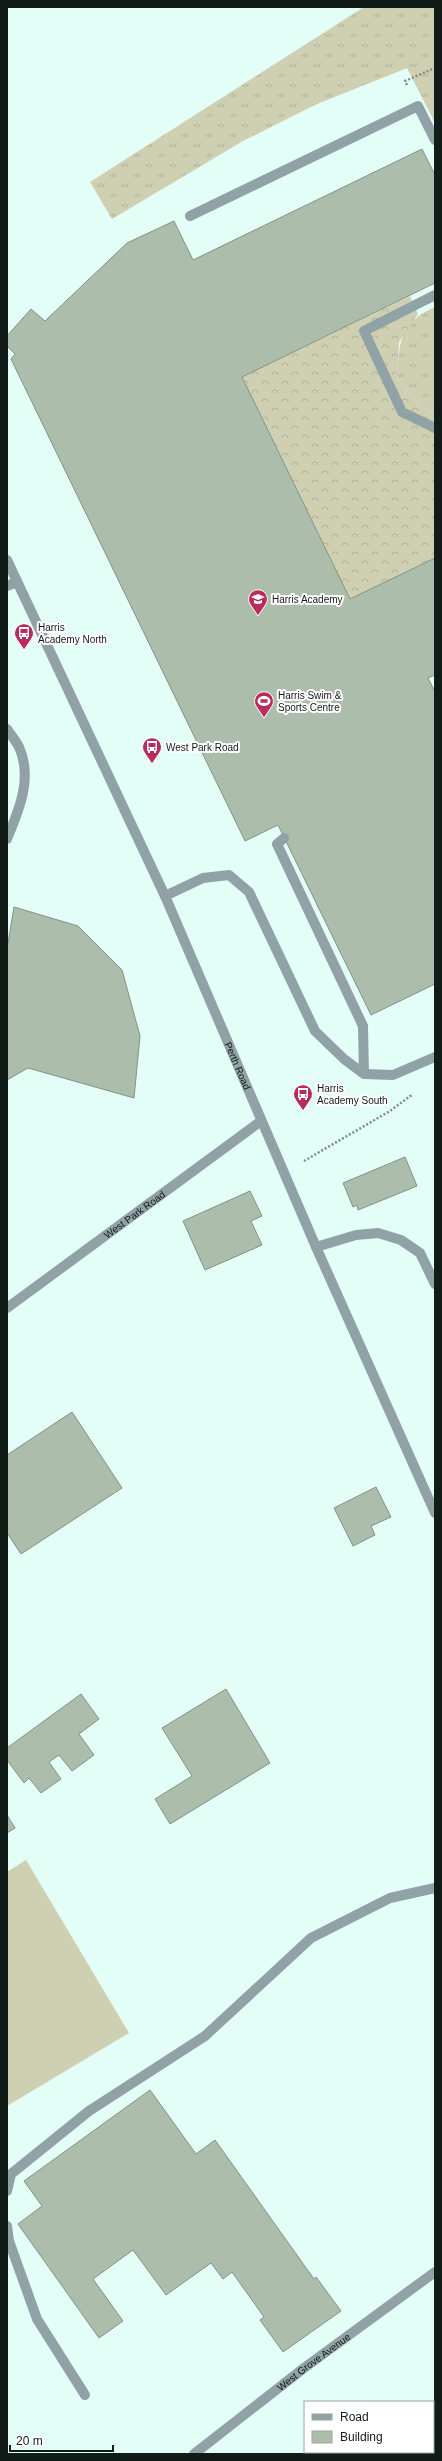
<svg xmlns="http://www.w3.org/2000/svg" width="442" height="2461" font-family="Helvetica,sans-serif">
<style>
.grass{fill:url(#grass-tufts)}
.forest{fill:url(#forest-crowns)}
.pitch{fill:#cfd0b2}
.building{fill:#acbdab;stroke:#839382}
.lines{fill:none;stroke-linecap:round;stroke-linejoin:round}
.path{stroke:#7c8f8a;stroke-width:2.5;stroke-dasharray:2 2;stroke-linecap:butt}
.service{stroke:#91a2a6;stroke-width:10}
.minor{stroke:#91a2a6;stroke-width:10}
.tertiary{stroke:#91a2a6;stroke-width:10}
.labels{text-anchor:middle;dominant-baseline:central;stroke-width:4;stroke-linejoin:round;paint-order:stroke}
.poi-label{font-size:10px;fill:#111b18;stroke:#fff;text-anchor:start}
.street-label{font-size:10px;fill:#111b18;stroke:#fff}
</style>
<defs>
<pattern id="grass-tufts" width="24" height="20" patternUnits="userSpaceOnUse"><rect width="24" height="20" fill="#cfd0b2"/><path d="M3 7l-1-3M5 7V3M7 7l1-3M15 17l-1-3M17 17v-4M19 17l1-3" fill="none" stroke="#b1b298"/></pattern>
<pattern id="forest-crowns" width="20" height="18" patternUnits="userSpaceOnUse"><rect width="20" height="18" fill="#cfd0b2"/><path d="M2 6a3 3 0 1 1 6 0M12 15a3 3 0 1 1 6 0" fill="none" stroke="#b1b298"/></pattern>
</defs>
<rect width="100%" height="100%" fill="#e2fef7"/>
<path class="grass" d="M364,7H435V123L407,68L317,104L243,141L112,219L90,182Z
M435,307V414L421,407L397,379C399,344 399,322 435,307Z"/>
<path class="forest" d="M410,296L418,314L399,342L397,379L421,407L435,414V558L350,599L242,377Z"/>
<path class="pitch" d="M26,1860L129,2033L7,2106V1872Z"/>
<path class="building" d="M422,149L435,175V283L242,377L350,599L435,558V675L428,678L435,692V984L371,1015L278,825L245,841L11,359L15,354L7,346V336L31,309L45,321L127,243L174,221L193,260Z
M14,907L78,926L122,970L140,1036L134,1098L28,1068L7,1080V949Z
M405,1157L417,1186L358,1210L357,1205L353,1207L343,1183Z
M250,1191L262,1216L251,1221L262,1245L205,1270L183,1221Z
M72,1412L122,1488L21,1554L7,1533V1455Z
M376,1487L391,1517L371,1526L375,1535L353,1546L334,1508Z
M226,1689L270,1763L170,1824L155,1799L192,1776L162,1728Z
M81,1694L99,1719L79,1734L94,1755L72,1771L59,1755L49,1762L61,1779L41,1793L29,1778L24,1783L7,1760V1748Z
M7,1815L15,1828L7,1833Z
M150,2090L196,2154L215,2140L314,2279L316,2277L341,2311L283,2352L260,2320L264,2317L232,2272L223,2279L211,2263L166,2295L133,2250L93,2279L123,2321L99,2338L18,2224L42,2206L24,2181Z"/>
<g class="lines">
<path class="path" d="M407,85L405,81L435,68
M304,1161L390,1111L413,1094"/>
<path class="service" d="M190,216L418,106L435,140
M435,295L364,331L402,412L435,428
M7,586L17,582
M7,729C11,735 16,741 19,747C33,778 19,810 7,839
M284,838L277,844L363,1026L364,1074
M165,896L203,878L229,875L249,892L315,1031L344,1059L364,1074L393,1075L435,1057
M7,2191L11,2174L89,2111L205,2036L311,1938L390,1898L435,1888
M7,2226L9,2241L37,2319L85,2395"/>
<g class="minor">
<path d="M316,1247L356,1235L378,1233L401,1240L420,1253L435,1284"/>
<path id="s1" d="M7,1308L261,1121"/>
<path id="s2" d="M194,2454L304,2368L435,2272"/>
</g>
<path class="tertiary" id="s3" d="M7,560L165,896L316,1247L435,1513"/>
</g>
<defs>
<g id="school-pin" transform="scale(1)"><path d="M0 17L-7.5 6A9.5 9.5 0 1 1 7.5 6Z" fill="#ba2c5b" stroke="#fff"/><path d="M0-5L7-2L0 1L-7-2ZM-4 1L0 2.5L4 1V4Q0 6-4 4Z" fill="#fff"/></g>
<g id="bus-pin" transform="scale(1)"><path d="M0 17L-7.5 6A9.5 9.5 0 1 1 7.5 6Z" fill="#ba2c5b" stroke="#fff"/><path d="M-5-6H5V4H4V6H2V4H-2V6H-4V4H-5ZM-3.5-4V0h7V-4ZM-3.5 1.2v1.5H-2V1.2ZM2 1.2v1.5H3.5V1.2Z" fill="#fff"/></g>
<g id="stadium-pin" transform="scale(1)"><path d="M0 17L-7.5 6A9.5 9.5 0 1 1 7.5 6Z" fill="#ba2c5b" stroke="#fff"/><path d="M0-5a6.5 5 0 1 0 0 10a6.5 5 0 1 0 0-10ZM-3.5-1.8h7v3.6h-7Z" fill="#fff"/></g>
</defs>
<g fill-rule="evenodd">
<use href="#school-pin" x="258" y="599"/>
<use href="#bus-pin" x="24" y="633"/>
<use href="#stadium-pin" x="264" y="701"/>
<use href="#bus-pin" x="152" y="747"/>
<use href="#bus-pin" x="303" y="1094"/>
</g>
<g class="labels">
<g class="poi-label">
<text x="272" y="599">Harris Academy</text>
<text x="38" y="627">Harris<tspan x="38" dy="12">Academy North</tspan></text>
<text x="278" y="695">Harris Swim &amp;<tspan x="278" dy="12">Sports Centre</tspan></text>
<text x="166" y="747">West Park Road</text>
<text x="317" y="1088">Harris<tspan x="317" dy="12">Academy South</tspan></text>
</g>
<g class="street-label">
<text stroke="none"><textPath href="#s3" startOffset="556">Perth Road</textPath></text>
<text stroke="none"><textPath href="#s1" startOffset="158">West Park Road</textPath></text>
<text stroke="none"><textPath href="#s2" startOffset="151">West Grove Avenue</textPath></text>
</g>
</g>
<rect width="442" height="2461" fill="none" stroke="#111b18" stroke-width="16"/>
<rect x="304" y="2401" width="130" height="52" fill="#ffffff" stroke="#a0a4a3"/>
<rect x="312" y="2414" width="20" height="6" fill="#91a2a6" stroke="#a0a4a3"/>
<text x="340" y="2421" font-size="12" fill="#111b18">Road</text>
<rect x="312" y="2431" width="20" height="12" fill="#acbdab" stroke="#a0a4a3"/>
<text x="340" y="2441" font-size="12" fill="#111b18">Building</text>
<path d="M10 2445v6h103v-6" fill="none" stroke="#111b18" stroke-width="2"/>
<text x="16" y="2445" font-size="12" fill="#111b18" stroke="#ffffff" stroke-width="3" paint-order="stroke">20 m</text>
</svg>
